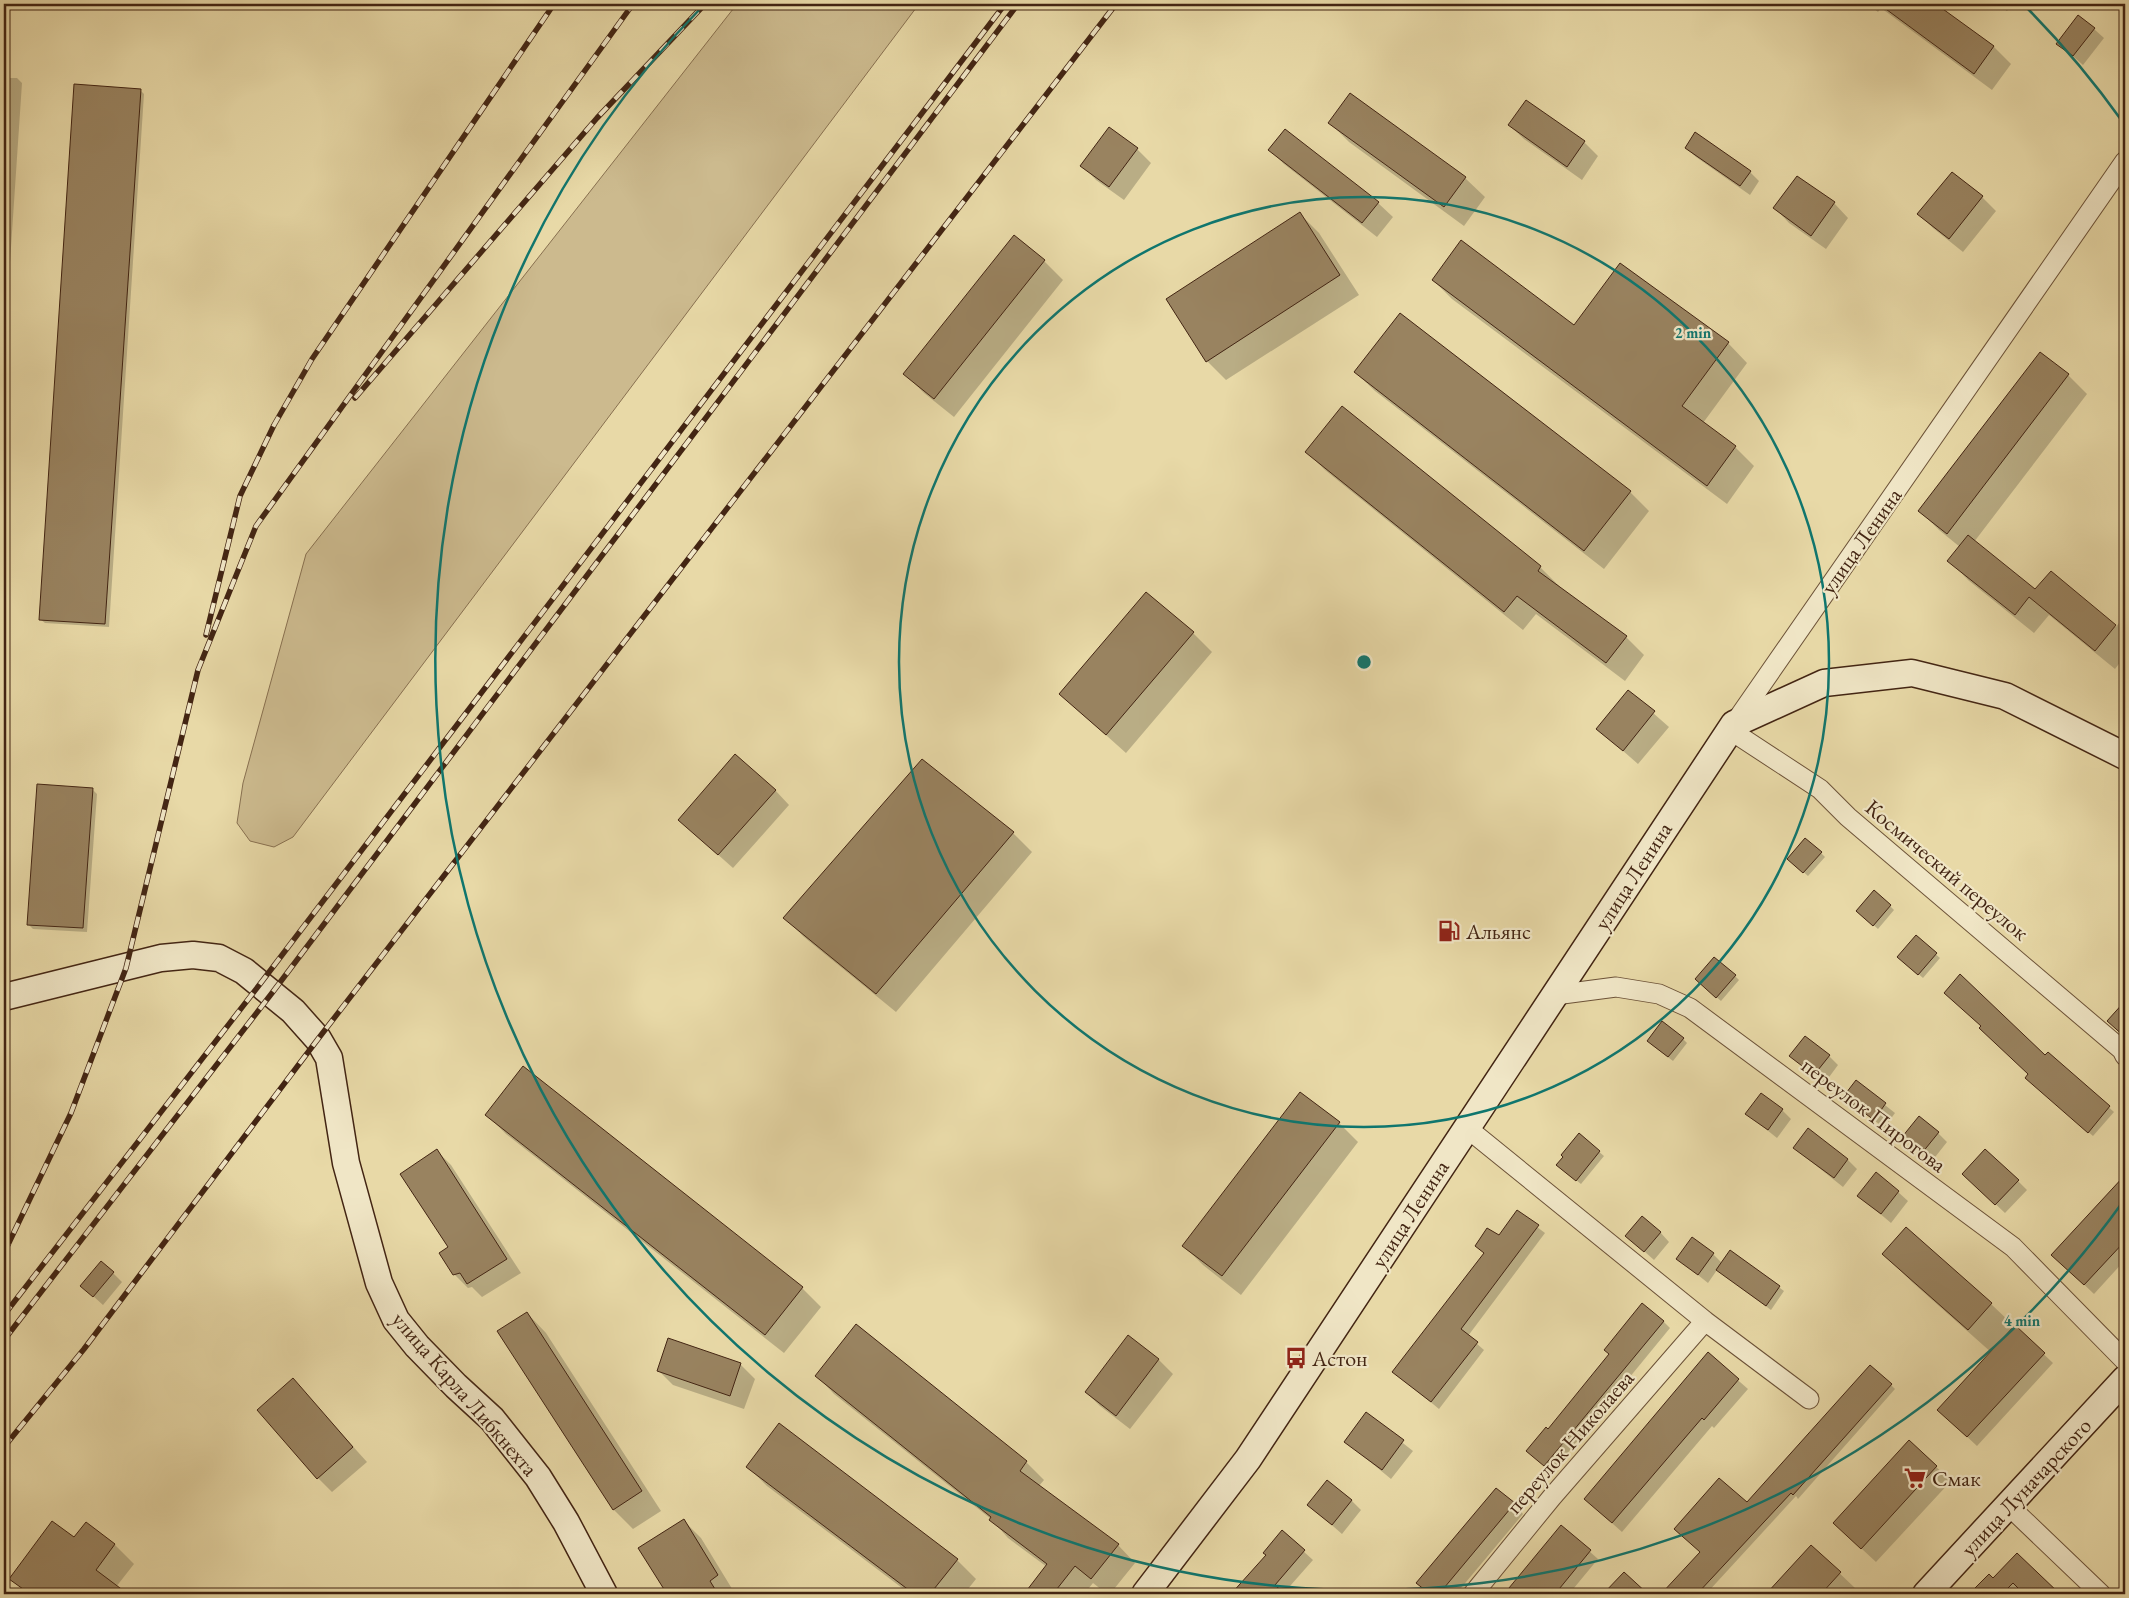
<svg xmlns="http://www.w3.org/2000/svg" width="2129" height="1598" font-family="'EB Garamond',serif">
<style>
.green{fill:#ccba8e;stroke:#887050}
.shadow{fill:#0003}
.building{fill:#998360;stroke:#432513}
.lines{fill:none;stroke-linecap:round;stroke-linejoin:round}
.street-casing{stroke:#6c5238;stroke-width:21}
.secondary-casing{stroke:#432513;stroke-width:29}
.street{stroke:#f0e6c6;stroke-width:19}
.secondary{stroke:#f0e6c6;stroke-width:26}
.rail-casing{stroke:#432513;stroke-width:5.5}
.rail{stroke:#f0e6c6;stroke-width:4;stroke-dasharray:11;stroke-linecap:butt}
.ring{fill:none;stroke:#0f766e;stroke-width:2.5}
.labels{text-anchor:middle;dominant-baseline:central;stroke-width:4.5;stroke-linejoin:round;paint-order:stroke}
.street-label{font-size:22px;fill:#432513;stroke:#f0e6c6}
.poi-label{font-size:22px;fill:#432513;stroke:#f0e6c6;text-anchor:start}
.centre{fill:#0f766e;stroke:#f0e6c6;stroke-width:2.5}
.ring-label{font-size:15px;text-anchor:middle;font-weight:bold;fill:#0f766e;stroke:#f0e6c6;stroke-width:4.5;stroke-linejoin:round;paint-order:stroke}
</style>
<rect width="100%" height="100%" fill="#e8d9a7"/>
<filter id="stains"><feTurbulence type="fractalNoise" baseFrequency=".004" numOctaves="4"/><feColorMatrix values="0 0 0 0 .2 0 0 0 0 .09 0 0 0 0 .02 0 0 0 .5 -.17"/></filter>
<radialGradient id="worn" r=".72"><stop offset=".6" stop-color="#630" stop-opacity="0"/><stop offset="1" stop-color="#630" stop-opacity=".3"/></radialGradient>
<path class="green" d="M737,4H919L293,837L274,847L250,841L237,823L243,783L306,554Z"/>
<path class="shadow" d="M1868,4H1934L1994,47L2011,64L1992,90L1881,8L1878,12Z
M1997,4H2013L2007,11Z
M2094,29L2104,38L2083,65L2058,43Z
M4,78H17L22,83L4,352Z
M140,90L144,94L109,627L45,623L40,619Z
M1351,95L1465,178L1485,197L1464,226L1349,142L1330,123Z
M1509,125L1584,142L1598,156L1582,180L1524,139Z
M1110,129L1137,149L1151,163L1124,200L1096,180L1082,165Z
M1285,130L1378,203L1393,217L1377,237L1284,164L1270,150Z
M1686,148L1750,172L1759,181L1750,195L1696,157Z
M1797,177L1834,203L1848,218L1826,249L1789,223L1775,208Z
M1982,197L1996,211L1963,252L1933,228L1919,214Z
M1300,214L1319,233L1359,295L1226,380L1207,361Z
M1044,261L1063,280L954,417L924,393L905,374Z
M1433,280L1575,327L1728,343L1747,363L1703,423L1735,447L1754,466L1727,504L1452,299Z
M2041,354L2068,375L2087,394L1974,542L2035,591L2051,573L2116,627L2125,615V656L2115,669L2049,615L2034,633L1968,580L1949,560L1960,547L1939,530L1920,511Z
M1355,372L1630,492L1649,511L1604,569L1375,391Z
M1343,408L1540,567L1559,586L1558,587L1626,637L1644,655L1625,681L1536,614L1523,630L1325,470L1307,452Z
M1193,633L1212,652L1126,753L1060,694Z
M1628,691L1669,727L1638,764L1598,729Z
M92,789L97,794L87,932L33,929L28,924Z
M775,790L789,805L733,868L679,820Z
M1013,833L1032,852L896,1012L804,937L785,918Z
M1821,853L1825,857L1808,876L1793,863Z
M1890,906L1894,910L1878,929L1862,915Z
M1916,937L1940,958L1923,978L1903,961Z
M1735,976L1739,980L1721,1001L1701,984Z
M1982,1026L2045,1056L2048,1053L2114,1112L2093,1136L2030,1082V1074Z
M1683,1039L1687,1043L1673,1061L1652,1045Z
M1791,1056H1829L1838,1065L1824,1084Z
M1856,1082L1895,1113L1884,1128L1845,1097Z
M1301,1094L1339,1123L1358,1142L1241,1295L1203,1265L1184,1246Z
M1782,1110L1791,1119L1777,1138L1747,1114Z
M487,1115L802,1288L821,1307L784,1353L506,1134Z
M1938,1133L1947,1142L1932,1161L1904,1137Z
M1579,1135L1604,1156L1581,1184L1562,1169Z
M1794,1148L1848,1160L1857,1169L1843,1187Z
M437,1151L451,1165L521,1273L482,1297L472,1287L468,1288L454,1274Z
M2125,1177V1260L2094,1294L2053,1255Z
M2018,1181L2027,1190L2005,1213L1973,1183Z
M1898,1192L1908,1201L1891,1223L1859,1196Z
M1517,1212L1545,1233L1468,1336L1484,1350L1439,1409L1394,1372L1485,1254L1477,1246L1499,1236Z
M1660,1232L1669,1242L1654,1260L1627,1236Z
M1730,1251L1784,1291L1771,1310L1717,1270L1708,1283L1678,1259L1713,1254L1722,1263Z
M1884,1254L1991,1304L2053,1363L1977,1446L1948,1419L1992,1353L1912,1282Z
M113,1273L122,1282L103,1305L82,1286Z
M527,1313L546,1333L661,1511L633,1529L614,1510L499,1331Z
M1663,1321L1670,1328L1552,1472L1535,1457L1548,1431Z
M857,1326L1026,1462L1044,1480L1038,1487L1118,1545L1135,1563L1110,1594H1107L1093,1583L1084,1594H1025L1047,1567L1008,1538L991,1519L834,1394L817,1376Z
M1128,1337L1159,1360L1173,1374L1130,1429L1100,1406L1086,1392Z
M1708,1354L1748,1389L1714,1428L1712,1426L1622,1532L1595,1508Z
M740,1364L755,1379L744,1409L673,1385L658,1370Z
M293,1380L367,1462L332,1492L318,1478Z
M1891,1385L1895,1389L1798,1499L1796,1496L1706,1594H1663L1747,1504Z
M1366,1414L1413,1451L1391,1479L1346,1442Z
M1910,1442L1951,1481L1876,1562L1849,1537Z
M747,1466L957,1560L976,1579L964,1594H910L767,1486Z
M1352,1501L1361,1510L1342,1534L1309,1505Z
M1514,1504L1523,1514L1456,1594H1430L1418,1583Z
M2125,1517V1524L2122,1521Z
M684,1521L701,1538L734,1592L732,1594H669L640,1548Z
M86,1523L115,1545L134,1564L116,1587L126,1594H27L11,1578L74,1539Z
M1562,1527L1598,1559L1569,1594H1505Z
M1282,1532L1313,1560L1283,1594H1233L1267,1555Z
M1812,1547L1855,1588L1849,1594H1768Z
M2017,1555L2058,1594H1971L1989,1575L1993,1579Z"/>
<path class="building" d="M1879,4H1936L1994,46L1974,74Z
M2078,15L2095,28L2073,56L2056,44Z
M74,84L141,89L105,624L39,620Z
M1350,93L1466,177L1444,207L1328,123Z
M1526,100L1585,141L1567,167L1508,125Z
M1109,127L1138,148L1109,187L1080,166Z
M1285,129L1379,202L1362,223L1268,150Z
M1695,132L1751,171L1740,186L1685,148Z
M1952,172L1983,196L1949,239L1917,214Z
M1797,176L1835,202L1811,236L1773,208Z
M1300,212L1340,275L1206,362L1166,299Z
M1014,235L1045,260L934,399L903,374Z
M1461,240L1574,325L1620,263L1729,342L1682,406L1736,446L1707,486L1432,280Z
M1400,313L1631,491L1584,551L1354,372Z
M2040,352L2069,374L1947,534L1918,511Z
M1342,406L1541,566L1538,571L1627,636L1606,663L1517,596L1504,612L1305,452Z
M1968,535L2035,589L2051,571L2116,625L2095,651L2029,597L2015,615L1947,561Z
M1146,592L1194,632L1106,735L1059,694Z
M1628,690L1655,711L1623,751L1596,729Z
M735,754L776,790L718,855L678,820Z
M922,759L1014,832L876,994L783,918Z
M37,784L93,788L83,928L27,925Z
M1805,838L1822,852L1803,873L1787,859Z
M1874,890L1891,905L1873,926L1856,911Z
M1916,935L1937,953L1918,975L1897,957Z
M1714,957L1736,975L1716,998L1695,979Z
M1960,974L2045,1055L2048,1052L2110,1106L2088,1133L2025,1078L2028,1074L1979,1028L1981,1026L1944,993Z
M2125,1001V1037L2107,1021Z
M1662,1021L1684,1038L1668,1057L1647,1041Z
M1805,1036L1830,1055L1814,1075L1789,1056Z
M523,1066L803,1287L765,1335L485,1115Z
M1856,1080L1886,1103L1874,1120L1843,1097Z
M1300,1092L1340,1122L1222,1276L1182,1246Z
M1761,1093L1783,1109L1768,1130L1745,1114Z
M1919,1116L1939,1132L1922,1153L1902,1137Z
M1808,1128L1848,1159L1834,1178L1793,1148Z
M1579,1133L1600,1151L1576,1181L1556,1165L1563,1157L1561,1155Z
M437,1149L507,1259L467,1284L460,1273L453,1275L439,1253L448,1247L400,1174Z
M1985,1149L2019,1180L1995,1205L1962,1174Z
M1876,1172L1899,1191L1881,1214L1857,1196Z
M2125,1175V1241L2084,1285L2051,1255Z
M1517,1210L1539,1225L1461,1329L1478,1342L1431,1402L1392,1372L1484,1253L1475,1246L1487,1228L1499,1235Z
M1642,1216L1661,1232L1644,1252L1625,1236Z
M1906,1227L1992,1303L1968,1330L1882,1254Z
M1692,1237L1714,1253L1698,1275L1676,1259Z
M1730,1250L1780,1286L1766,1306L1716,1270Z
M101,1261L114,1272L93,1297L80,1286Z
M1642,1303L1664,1321L1544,1466L1526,1451L1546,1427L1548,1429L1609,1354L1604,1350Z
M527,1312L642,1491L613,1510L497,1331Z
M856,1324L1027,1461L1020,1471L1119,1544L1091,1579L1075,1566L1053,1594H1024L1047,1564L989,1520L991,1517L815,1376Z
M2015,1325L2045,1353L1967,1437L1937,1410Z
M1128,1335L1159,1359L1116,1416L1085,1392Z
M668,1338L741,1363L730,1396L657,1371Z
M1708,1352L1739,1379L1704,1420L1702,1418L1612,1523L1584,1499Z
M1870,1365L1892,1384L1793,1495L1791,1493L1697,1594H1661L1700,1552L1674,1529L1719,1478L1747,1502Z
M293,1378L353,1447L317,1479L257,1410Z
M1366,1412L1404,1440L1382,1470L1344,1442Z
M779,1423L958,1559L930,1594H914L746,1467Z
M1909,1440L1937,1466L1861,1549L1833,1523Z
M1327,1480L1352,1500L1332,1525L1307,1505Z
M1496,1488L1515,1503L1439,1594H1430L1416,1583Z
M684,1519L718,1575L710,1581L718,1594H667L638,1548Z
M52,1521L74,1537L86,1522L115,1544L96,1570L128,1594H30L9,1579Z
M1561,1525L1591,1550L1555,1594H1504Z
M1282,1530L1305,1550L1275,1585L1285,1594H1231L1266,1555L1263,1553Z
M1811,1545L1841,1572L1821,1594H1766Z
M2017,1553L2060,1594H2024L2013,1583L2006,1590L2011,1594H1969L1989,1574L1993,1578Z
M1624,1572L1648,1594H1603Z"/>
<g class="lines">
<g class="street-casing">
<path id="street" d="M1734,724L2125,161
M1730,730L1820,789L1848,817L2122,1050L2125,1056
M1555,995L1616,987L1659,994L1690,1008L2013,1247L2125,1361
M1467,1128L1705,1321L1809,1399
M2009,1506L2101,1594
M1473,1594L1552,1497L1705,1321"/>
</g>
<g class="secondary-casing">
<path id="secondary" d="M4,997L161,958L193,955L219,958L244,971L293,1011L318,1039L329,1058L346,1163L379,1283L396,1320L417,1346L456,1386L492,1419L538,1477L566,1522L604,1594
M1145,1594L1248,1459L1734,724L1824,683L1912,673L2005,696L2125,756
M1926,1594L2125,1379"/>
</g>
<use href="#street" class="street"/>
<use href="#secondary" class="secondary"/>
<g class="rail-casing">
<path id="rail" d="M355,398L597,118L705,4
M206,635L240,496L274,425L312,359L554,4
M4,1253L71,1113L126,968L198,670L256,526L633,4
M4,1315L260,984L1005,4
M4,1340L272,993L1018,4
M4,1447L84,1349L318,1039L1116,4"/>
</g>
<use href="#rail" class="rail"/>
</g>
<g class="ring">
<circle cx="1364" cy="662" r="465"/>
<path d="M2122 1203A931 931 0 1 1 700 9M2028 9A931 931 0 0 1 2122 121"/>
</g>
<defs>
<g id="fuel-bare" transform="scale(1.725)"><path d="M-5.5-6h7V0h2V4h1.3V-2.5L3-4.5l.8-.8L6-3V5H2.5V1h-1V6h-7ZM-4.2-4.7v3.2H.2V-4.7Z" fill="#8f2418" stroke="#f0e6c6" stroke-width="2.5" paint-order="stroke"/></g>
<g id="bus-bare" transform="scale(1.725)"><path d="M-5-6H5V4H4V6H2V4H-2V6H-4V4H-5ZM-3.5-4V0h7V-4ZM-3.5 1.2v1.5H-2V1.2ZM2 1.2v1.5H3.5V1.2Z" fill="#8f2418" stroke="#f0e6c6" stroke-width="2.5" paint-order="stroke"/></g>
<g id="supermarket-bare" transform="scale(1.725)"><path d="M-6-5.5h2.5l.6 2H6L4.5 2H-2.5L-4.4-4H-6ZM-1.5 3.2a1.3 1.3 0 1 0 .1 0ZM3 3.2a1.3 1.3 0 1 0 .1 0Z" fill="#8f2418" stroke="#f0e6c6" stroke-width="2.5" paint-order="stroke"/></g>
</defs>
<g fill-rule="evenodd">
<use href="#fuel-bare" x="1449" y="931"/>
<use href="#bus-bare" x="1296" y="1358"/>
<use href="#supermarket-bare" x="1915" y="1478"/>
</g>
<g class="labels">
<g class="street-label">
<text transform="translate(1861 541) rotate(-55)">улица Ленина</text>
<text transform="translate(1947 870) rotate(40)">Космический переулок</text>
<text transform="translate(1633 876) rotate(-57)">улица Ленина</text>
<text transform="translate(1874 1115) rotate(37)">переулок Пирогова</text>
<text transform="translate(1410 1214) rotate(-57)">улица Ленина</text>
<text transform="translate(465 1394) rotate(49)">улица Карла Либкнехта</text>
<text transform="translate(1570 1442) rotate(-49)">переулок Николаева</text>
<text transform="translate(2026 1487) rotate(-47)">улица Луначарского</text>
</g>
<g class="poi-label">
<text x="1466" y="931">Альянс</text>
<text x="1312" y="1358">Астон</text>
<text x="1932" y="1478">Смак</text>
</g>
</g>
<circle cx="1364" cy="662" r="8" class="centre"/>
<g class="ring-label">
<text x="1693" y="338">2 min</text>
<text x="2022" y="1326">4 min</text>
</g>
<rect width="2129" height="1598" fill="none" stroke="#e8d9a7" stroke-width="20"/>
<rect x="5" y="5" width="2119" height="1588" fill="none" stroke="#432513" stroke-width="2.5"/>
<rect x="10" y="10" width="2109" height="1578" fill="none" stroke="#432513"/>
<rect width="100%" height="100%" filter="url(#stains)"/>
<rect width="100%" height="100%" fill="url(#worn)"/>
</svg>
